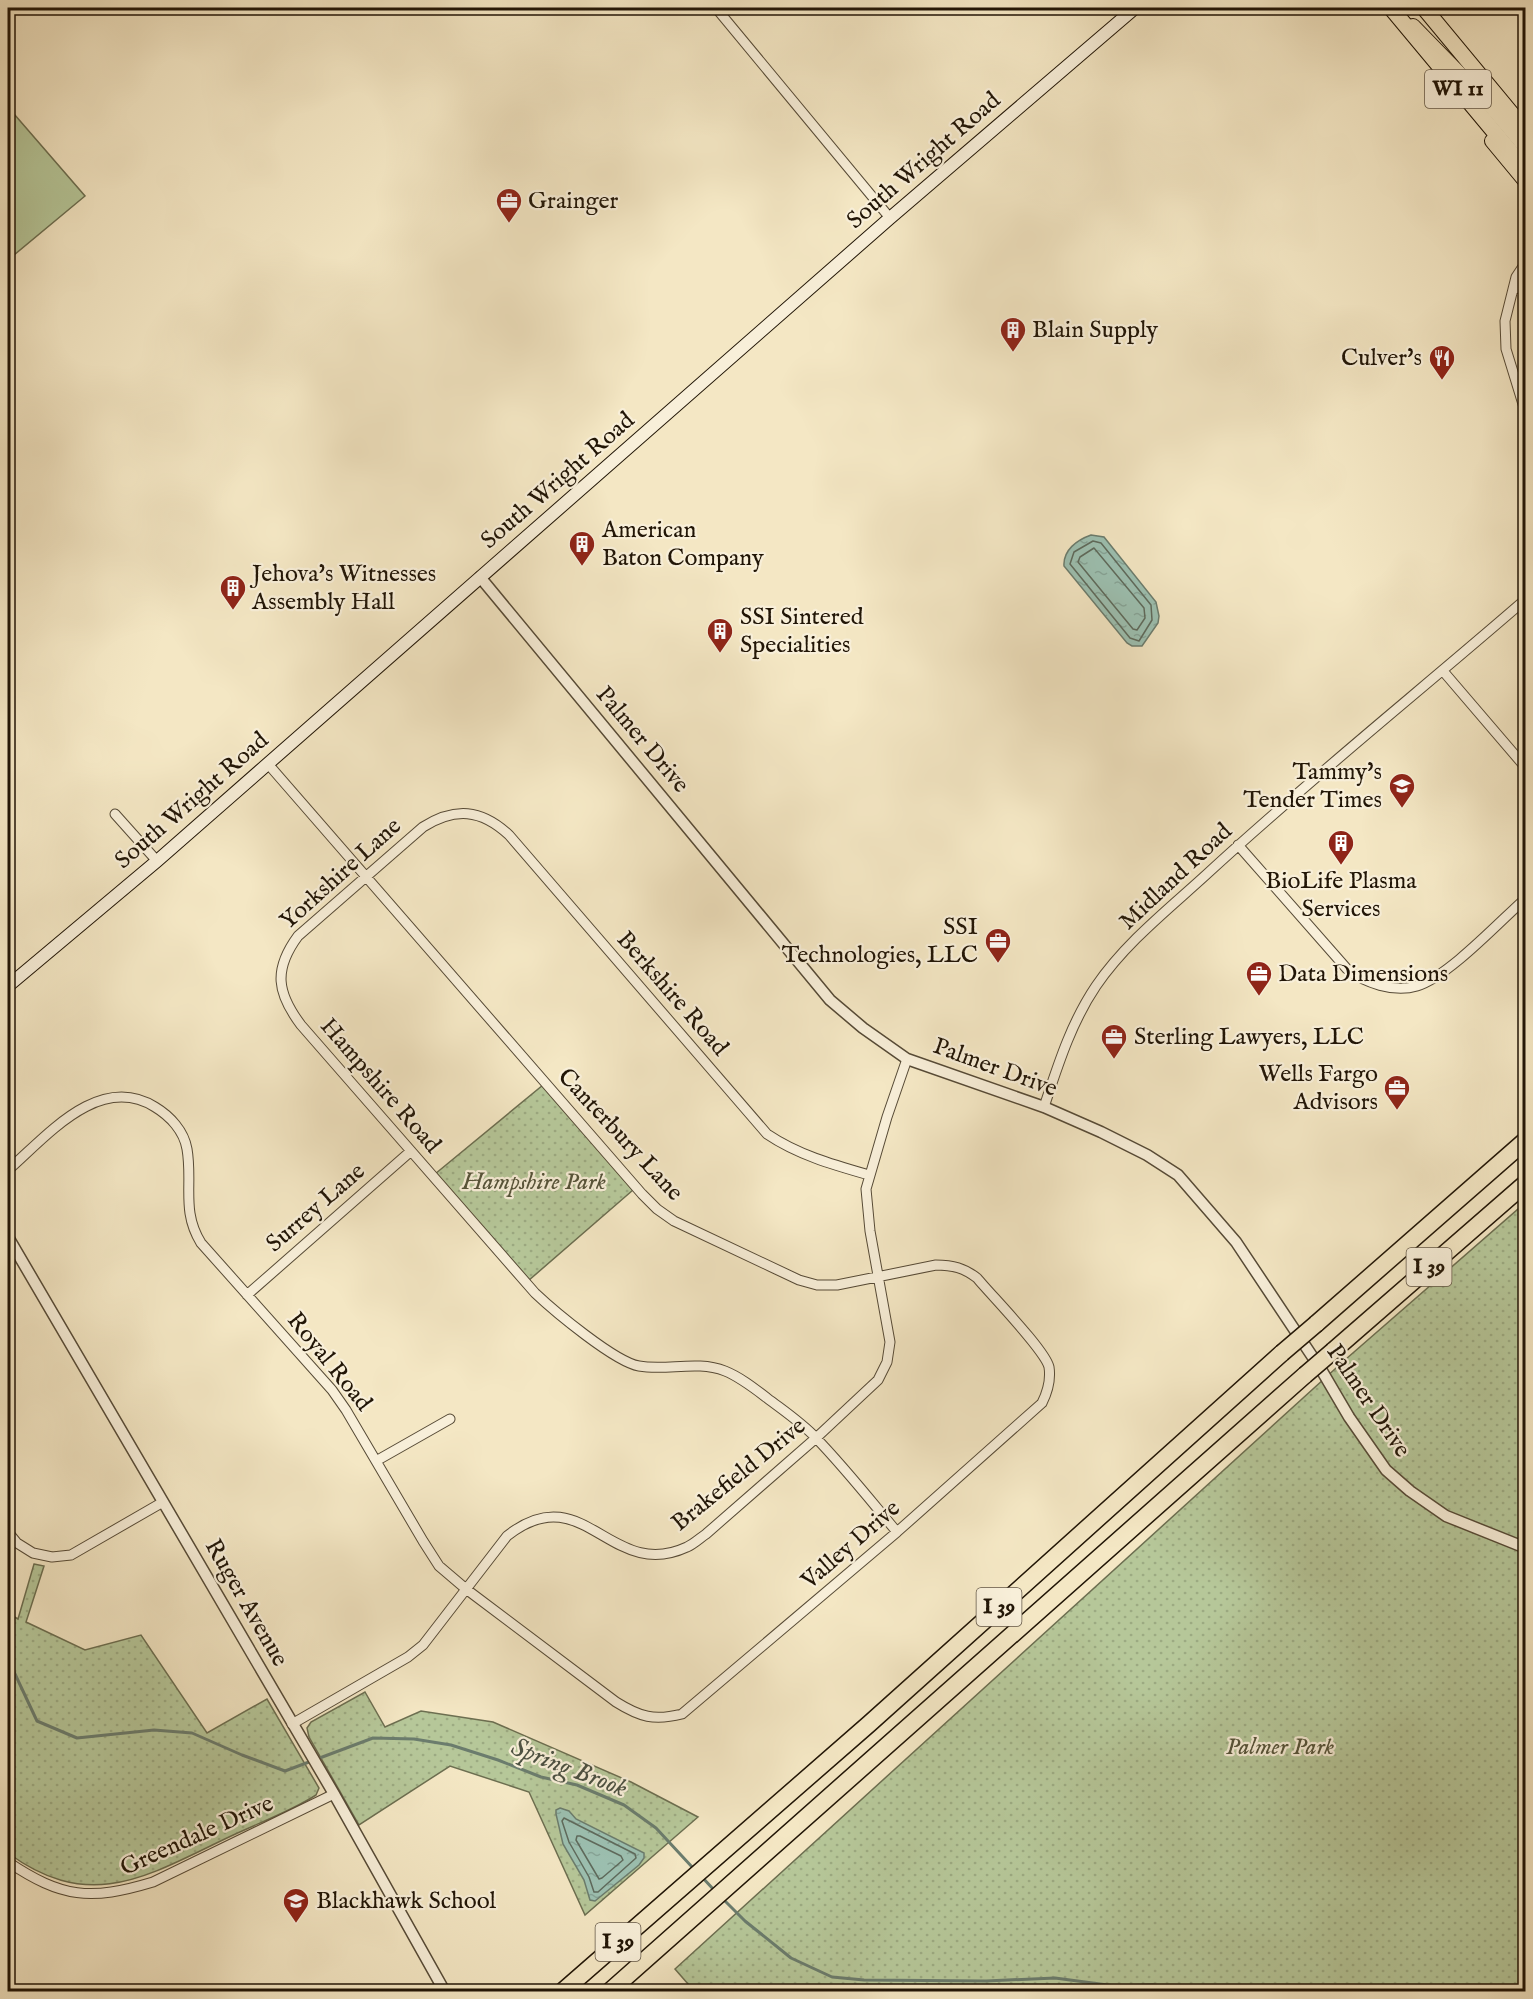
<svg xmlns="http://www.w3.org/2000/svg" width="1533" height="1999" font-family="'IM FELL English',serif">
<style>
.park{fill:url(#park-dots);stroke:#6c6e50;stroke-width:1.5}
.garden{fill:#b6c799;stroke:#6c6e50;stroke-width:1.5}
.water{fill:url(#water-ripples);stroke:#6b7c6d;stroke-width:1.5}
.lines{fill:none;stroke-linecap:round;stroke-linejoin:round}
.shore{stroke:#5e6a5c;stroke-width:1.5}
.stream{stroke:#6b7c6d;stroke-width:3}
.minor-casing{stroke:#564a36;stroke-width:11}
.tertiary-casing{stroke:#564a36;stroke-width:13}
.secondary-casing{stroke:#211506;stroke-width:14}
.primary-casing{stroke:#211506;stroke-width:16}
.trunk-casing{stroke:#211506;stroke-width:17}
.motorway-casing{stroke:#211506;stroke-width:19}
.minor{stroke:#f8efd9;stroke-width:9}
.tertiary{stroke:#f8efd9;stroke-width:10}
.secondary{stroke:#f8efd9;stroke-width:12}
.primary{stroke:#f4e7c4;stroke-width:14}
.trunk{stroke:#f4e7c4;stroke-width:15}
.motorway{stroke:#f4e7c4;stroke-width:16}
.motorway-bridge-casing{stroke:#211506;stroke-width:19;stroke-linecap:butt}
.motorway-bridge{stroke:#f4e7c4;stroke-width:16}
.labels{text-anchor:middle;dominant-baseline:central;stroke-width:4.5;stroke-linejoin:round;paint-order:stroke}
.shield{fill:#f8efd9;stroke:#625645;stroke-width:1.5}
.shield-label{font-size:22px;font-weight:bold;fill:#211506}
.street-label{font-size:24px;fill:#211506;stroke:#f8efd9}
.poi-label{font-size:24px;fill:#211506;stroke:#f8efd9;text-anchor:start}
.park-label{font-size:24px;font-style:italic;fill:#555339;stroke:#f8efd9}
.water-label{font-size:26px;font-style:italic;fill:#4c5142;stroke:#f8efd9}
</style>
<defs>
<pattern id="park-dots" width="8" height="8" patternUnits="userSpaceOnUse" patternTransform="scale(1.5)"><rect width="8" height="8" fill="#b6c799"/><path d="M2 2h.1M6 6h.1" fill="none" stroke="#9caa82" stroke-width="1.8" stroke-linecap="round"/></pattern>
<pattern id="water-ripples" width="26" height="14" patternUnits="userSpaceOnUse" patternTransform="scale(1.5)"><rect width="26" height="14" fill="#9cc0b1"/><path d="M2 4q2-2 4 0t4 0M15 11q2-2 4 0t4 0" fill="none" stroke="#86a497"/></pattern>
</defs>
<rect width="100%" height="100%" fill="#f4e7c4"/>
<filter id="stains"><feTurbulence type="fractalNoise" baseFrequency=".00333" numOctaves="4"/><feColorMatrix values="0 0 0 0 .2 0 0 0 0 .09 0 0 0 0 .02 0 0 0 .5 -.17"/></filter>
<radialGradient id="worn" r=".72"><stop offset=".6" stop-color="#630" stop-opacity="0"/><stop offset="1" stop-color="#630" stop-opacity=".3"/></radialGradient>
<path class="park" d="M543,1085L633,1190L528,1281L435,1174Z
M1525,1203V1991L695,1992L675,1969L1346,1359Z
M34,1564L44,1566L26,1622L85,1650L141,1635L207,1733L267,1699L319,1788L316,1795C290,1812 258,1823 229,1837C149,1875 91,1914 8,1853V1613L18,1619Z
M365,1692L385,1727L421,1711L493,1722L631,1782L698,1817L585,1915L529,1792L450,1766L359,1825L309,1737L307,1728L311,1722Z"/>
<path class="garden" d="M8,107L85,196L8,260Z"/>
<path class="water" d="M1091,535L1104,537L1156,602L1159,616L1158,623L1142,646H1132L1127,643L1064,566C1063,550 1077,540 1091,535Z
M560,1808L569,1811L576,1819L644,1853V1858L639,1865L595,1901L590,1900L584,1880L563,1844L556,1814V1810Z"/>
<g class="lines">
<path class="shore" d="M1093,541L1101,543L1151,605L1152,620L1139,641L1130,638L1070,564L1074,552Z
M1094,548L1144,608L1145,618L1137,630L1133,629L1078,562L1080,557Z
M564,1818L635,1854L636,1858L598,1892H594L589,1877L569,1842L562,1821Z
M577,1836H580L621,1856L623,1860L602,1878L599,1879L576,1840Z"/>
<path class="stream" d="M8,1659L37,1721L77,1738L154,1730L192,1733L242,1755L285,1771L373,1738L414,1739L451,1745L498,1760L541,1777L577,1785L624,1805L656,1828L693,1868
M702,1877L714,1890
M723,1899L745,1921L791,1958L832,1977L864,1980L986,1981L1055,1978L1115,1986L1153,1985L1186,1992"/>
<g class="minor-casing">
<path id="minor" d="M716,8L890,218
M1526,262L1516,277L1505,321L1506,349L1526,414
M1514,290L1526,277
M1443,671L1526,768
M115,814L157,861
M1238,845L1347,969C1365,983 1394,993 1417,986C1448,977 1500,921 1526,898
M1044,1107C1058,1065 1071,1023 1096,986C1126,942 1170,908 1208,873C1311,778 1420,691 1526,599
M8,1170C46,1137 99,1072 155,1107C170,1116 184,1131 187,1149C193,1184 181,1211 201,1243L332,1390L346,1410L423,1541L439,1566L466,1589L616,1702C640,1717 654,1721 682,1714L897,1532L1042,1403C1048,1391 1051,1380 1049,1367C1045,1350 991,1295 977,1278C964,1268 953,1265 936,1265L837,1285H817L799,1280L674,1221L657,1209L642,1194L268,764
M869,1175C834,1165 798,1155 767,1134L509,835C481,809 455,807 423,827L298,936C273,970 277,993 301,1025L535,1293C554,1311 615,1362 639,1366C667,1371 697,1360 725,1371C740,1377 754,1388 767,1398C784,1411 802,1423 816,1438C845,1468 871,1501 897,1532
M247,1295L411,1151
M376,1461L450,1419
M8,1532L17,1543L33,1553L52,1557L71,1555L163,1502
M292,1724L408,1657L423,1645L507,1536C584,1475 610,1583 687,1547C694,1544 700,1538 706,1534L816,1438L878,1380L887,1362L890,1342L870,1231L866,1189L887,1117L907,1059
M8,1862C62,1898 90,1901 153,1882L334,1794"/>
</g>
<g class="tertiary-casing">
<path id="tertiary" d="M480,577L830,1000L863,1028L907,1059L1044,1107L1101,1132L1147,1155L1178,1175L1236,1242L1322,1371L1349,1417L1386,1470L1410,1491L1446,1516L1526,1548
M8,1237L334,1794L445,1992"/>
</g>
<g class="secondary-casing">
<path id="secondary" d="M8,986L157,861L890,218L1135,8"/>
</g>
<g class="primary-casing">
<path id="primary" d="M1413,26L1489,104L1526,148
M1492,141L1526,182"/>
</g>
<g class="trunk-casing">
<path id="trunk" d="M1391,8L1526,170
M1424,8L1526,131"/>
</g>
<g class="motorway-casing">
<path id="motorway" d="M1316,1324L1526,1140
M1333,1351L1526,1183
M562,1992L869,1724L1282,1353
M609,1992L1305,1375"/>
</g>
<use href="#minor" class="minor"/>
<use href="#tertiary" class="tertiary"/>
<use href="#secondary" class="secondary"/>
<use href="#primary" class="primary"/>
<use href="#trunk" class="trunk"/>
<use href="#motorway" class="motorway"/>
<g class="motorway-bridge-casing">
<path id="motorway-bridge" d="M1282,1353L1316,1324
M1305,1375L1333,1351"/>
</g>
<use href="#motorway-bridge" class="motorway-bridge"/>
</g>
<defs>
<g id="office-pin" transform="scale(1.35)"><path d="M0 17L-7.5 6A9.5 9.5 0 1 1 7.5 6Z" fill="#8f2418" stroke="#f8efd9"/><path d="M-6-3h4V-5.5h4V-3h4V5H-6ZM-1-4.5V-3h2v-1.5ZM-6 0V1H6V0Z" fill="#fff"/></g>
<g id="building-pin" transform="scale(1.35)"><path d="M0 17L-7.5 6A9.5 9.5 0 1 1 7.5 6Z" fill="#8f2418" stroke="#f8efd9"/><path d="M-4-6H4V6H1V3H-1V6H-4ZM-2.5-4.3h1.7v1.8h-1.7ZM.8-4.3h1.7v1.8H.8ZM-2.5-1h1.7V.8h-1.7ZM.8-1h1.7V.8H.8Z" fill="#fff"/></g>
<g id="restaurant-pin" transform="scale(1.35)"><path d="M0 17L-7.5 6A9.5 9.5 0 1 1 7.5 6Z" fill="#8f2418" stroke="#f8efd9"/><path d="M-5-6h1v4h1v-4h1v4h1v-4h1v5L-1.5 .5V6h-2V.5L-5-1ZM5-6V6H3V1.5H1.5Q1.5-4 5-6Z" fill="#fff"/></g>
<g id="school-pin" transform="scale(1.35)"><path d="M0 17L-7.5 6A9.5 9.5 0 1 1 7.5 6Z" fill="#8f2418" stroke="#f8efd9"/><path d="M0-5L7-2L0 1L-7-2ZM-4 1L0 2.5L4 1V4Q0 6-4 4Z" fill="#fff"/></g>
</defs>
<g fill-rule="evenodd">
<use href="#office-pin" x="509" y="201"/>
<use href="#building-pin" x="1013" y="330"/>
<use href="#restaurant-pin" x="1442" y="358"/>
<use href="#building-pin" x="582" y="544"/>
<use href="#building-pin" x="233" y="588"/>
<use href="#building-pin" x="720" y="631"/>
<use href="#school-pin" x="1402" y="786"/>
<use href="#building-pin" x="1341" y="843"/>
<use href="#office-pin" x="998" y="941"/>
<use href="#office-pin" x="1259" y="974"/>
<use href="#office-pin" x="1114" y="1037"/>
<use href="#office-pin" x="1397" y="1088"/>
<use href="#school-pin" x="296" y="1901"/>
</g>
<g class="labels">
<g class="shield">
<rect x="1425" y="70" width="66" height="38" rx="4.5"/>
<rect x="1406.5" y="1248" width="45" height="38" rx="4.5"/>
<rect x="976.5" y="1588" width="45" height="38" rx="4.5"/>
<rect x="595.5" y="1923" width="45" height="38" rx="4.5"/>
</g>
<g class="shield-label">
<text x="1458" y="89">WI 11</text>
<text x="1429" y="1267">I 39</text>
<text x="999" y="1607">I 39</text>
<text x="618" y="1942">I 39</text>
</g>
<g class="street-label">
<text transform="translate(924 161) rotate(-41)">South Wright Road</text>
<text transform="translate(558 481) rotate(-41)">South Wright Road</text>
<text transform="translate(642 740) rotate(50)">Palmer Drive</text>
<text transform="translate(192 801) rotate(-41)">South Wright Road</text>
<text transform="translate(341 874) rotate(-42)">Yorkshire Lane</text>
<text transform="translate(1176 877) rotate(-43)">Midland Road</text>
<text transform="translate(672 994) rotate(49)">Berkshire Road</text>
<text transform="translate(995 1068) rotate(20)">Palmer Drive</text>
<text transform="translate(380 1086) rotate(49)">Hampshire Road</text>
<text transform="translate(620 1135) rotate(47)">Canterbury Lane</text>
<text transform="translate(316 1208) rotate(-41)">Surrey Lane</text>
<text transform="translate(329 1362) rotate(51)">Royal Road</text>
<text transform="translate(1368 1401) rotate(56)">Palmer Drive</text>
<text transform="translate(739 1475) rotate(-39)">Brakefield Drive</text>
<text transform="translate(851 1545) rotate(-41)">Valley Drive</text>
<text transform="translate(246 1603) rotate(60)">Ruger Avenue</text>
<text transform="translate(197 1836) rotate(-24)">Greendale Drive</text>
</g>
<g class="poi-label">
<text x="528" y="201">Grainger</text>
<text x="1032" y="330">Blain Supply</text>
<text x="1422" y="358" text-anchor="end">Culver's</text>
<text x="602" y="530">American<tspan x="602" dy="28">Baton Company</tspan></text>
<text x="252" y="574">Jehova's Witnesses<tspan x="252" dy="28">Assembly Hall</tspan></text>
<text x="740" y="617">SSI Sintered<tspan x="740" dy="28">Specialities</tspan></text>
<text x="1382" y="772" text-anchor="end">Tammy's<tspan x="1382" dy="28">Tender Times</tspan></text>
<text x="1341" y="881" text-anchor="middle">BioLife Plasma<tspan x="1341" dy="28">Services</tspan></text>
<text x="978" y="927" text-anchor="end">SSI<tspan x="978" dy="28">Technologies, LLC</tspan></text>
<text x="1278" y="974">Data Dimensions</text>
<text x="1134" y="1037">Sterling Lawyers, LLC</text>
<text x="1378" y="1074" text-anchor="end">Wells Fargo<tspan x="1378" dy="28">Advisors</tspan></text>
<text x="316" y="1901">Blackhawk School</text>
</g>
<g class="park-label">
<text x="534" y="1182">Hampshire Park</text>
<text x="1280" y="1747">Palmer Park</text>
</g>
<g class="water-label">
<text transform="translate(569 1768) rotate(21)">Spring Brook</text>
</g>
</g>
<rect width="1533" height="1999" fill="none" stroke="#f4e7c4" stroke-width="30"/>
<rect x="9" y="9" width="1515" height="1981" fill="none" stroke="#211506" stroke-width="3"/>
<rect x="15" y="15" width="1503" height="1969" fill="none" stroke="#211506" stroke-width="1.5"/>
<rect width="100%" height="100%" filter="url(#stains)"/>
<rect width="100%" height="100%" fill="url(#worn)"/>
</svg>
